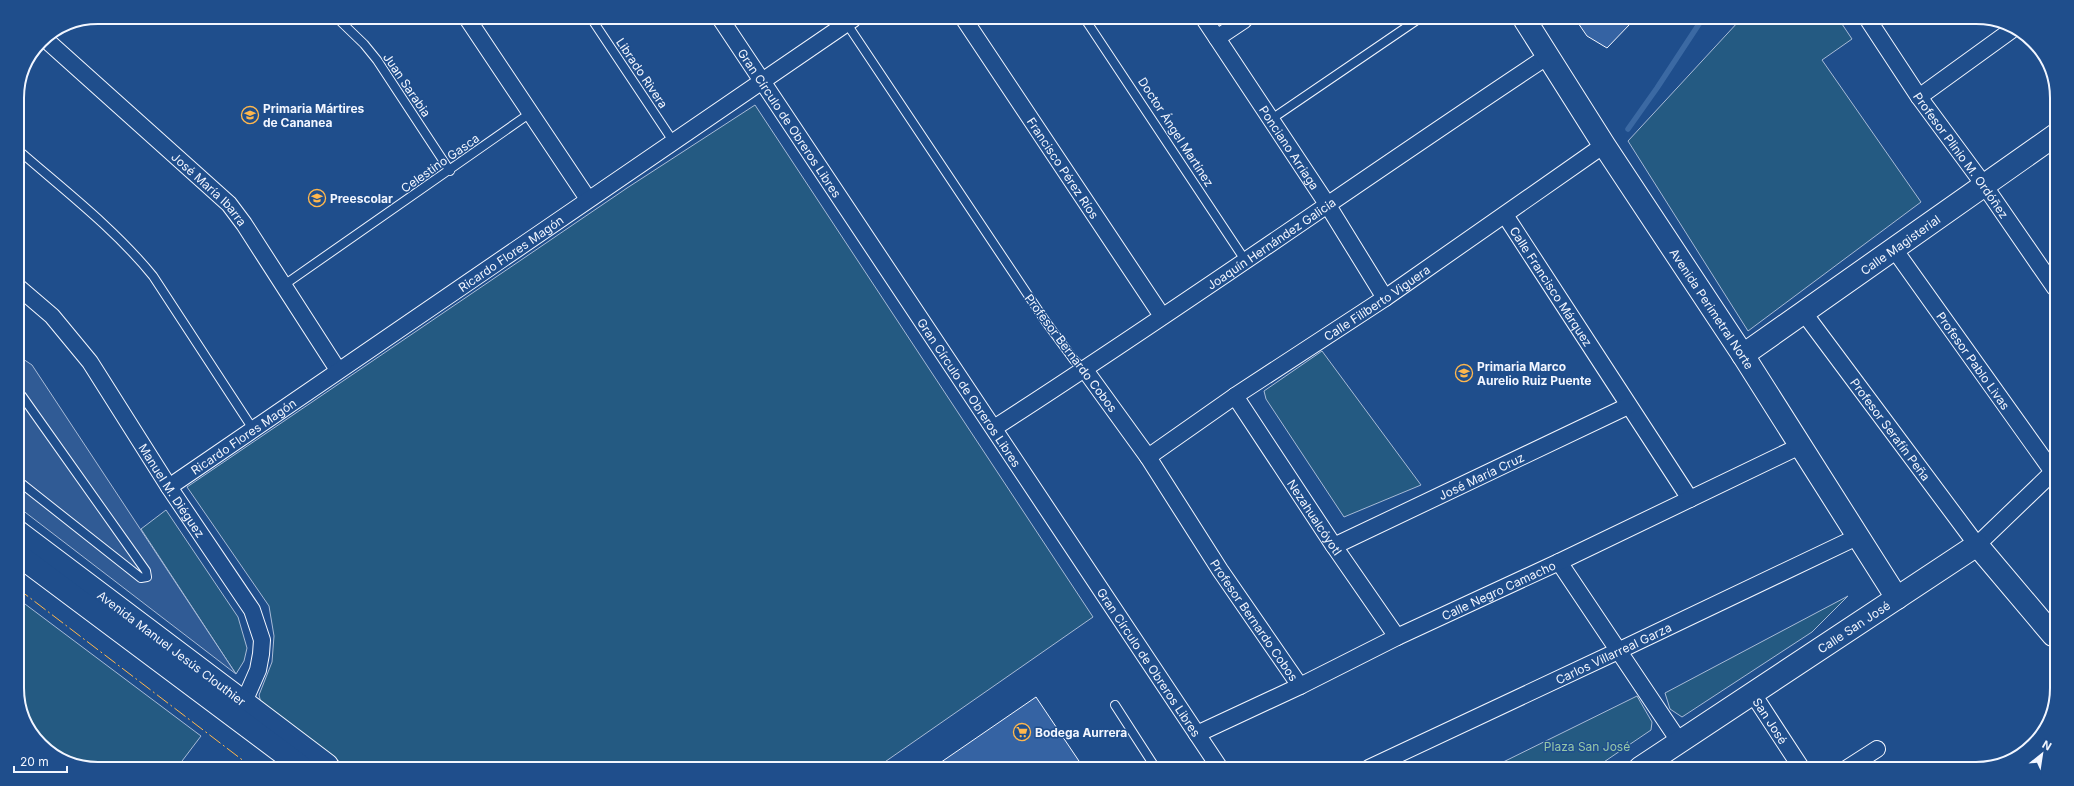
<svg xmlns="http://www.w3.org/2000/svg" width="2074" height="786" font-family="Inter,sans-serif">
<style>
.green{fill:#245a82;stroke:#a8bbd7}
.parking{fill:#305b95;stroke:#a8bbd7}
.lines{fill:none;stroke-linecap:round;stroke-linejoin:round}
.stream{stroke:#3b69a3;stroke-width:5.5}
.building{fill:#3563a3;stroke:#f2f6ff}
.lane-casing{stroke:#f2f6ff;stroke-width:10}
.street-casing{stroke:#f2f6ff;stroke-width:18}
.secondary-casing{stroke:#f2f6ff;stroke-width:24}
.lane{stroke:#1f4e8c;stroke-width:8}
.street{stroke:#1f4e8c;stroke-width:16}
.secondary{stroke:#1f4e8c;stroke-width:22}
.power{stroke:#ffb74d;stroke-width:1;stroke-dasharray:14 3 2 3;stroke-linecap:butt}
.labels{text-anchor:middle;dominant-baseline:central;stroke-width:3;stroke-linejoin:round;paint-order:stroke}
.street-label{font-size:12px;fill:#f2f6ff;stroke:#1f4e8c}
.poi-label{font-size:12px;font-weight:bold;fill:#f2f6ff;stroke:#1f4e8c;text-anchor:start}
.park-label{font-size:12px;fill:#97c8a6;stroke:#1f4e8c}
.rim{fill:none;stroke:#f2f6ff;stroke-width:2}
</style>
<rect width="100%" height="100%" fill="#1f4e8c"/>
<path class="green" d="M1739,21H1840L1852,39L1822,60L1921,202L1748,331L1628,141Z
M755,105L1093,617L879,766L344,765L261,703L259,695L272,662L274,636L269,606L187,487L627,188Z
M1322,351L1421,485L1344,517L1266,399L1264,391Z
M166,510L238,617L247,648L244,661L236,674L141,529Z
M1848,596L1812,632L1682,717L1670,709L1665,693Z
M17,598L201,736L179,765H72L34,738L17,694Z
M1637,696L1652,722L1651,730L1595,768H1491Z"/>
<path class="parking" d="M17,355L32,365L236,674L17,506Z"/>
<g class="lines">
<path class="stream" d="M1628,129L1657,88L1701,21"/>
</g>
<path class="building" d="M1576,20L1625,21L1630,24L1607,48L1587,36Z
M1036,697L1083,767H934Z"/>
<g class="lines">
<g class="lane-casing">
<path id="lane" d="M337,18L364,44L377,60L450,171
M591,18L673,141
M1085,19L1245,260
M845,21L1046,322L1074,360L1085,370
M1270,120L1417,20
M17,149C64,190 114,228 153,276L253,429
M284,285L529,114
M17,394L22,396L146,571L147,577L141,578L17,480
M1115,705L1155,767"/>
</g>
<g class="street-casing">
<g id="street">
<path d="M467,18L588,199"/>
<path id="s1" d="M720,18L1219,767"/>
<path id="s2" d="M964,19L1162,316"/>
<path id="s3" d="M1205,20L1327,204L1385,298"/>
<path id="s4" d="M1869,21L1919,97L1984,185L2055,288"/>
<path id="s5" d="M44,38L229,204L244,224L338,370"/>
<path d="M1217,38L1244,20"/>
<path d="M1919,97L2013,29"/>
<path id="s6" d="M1505,215L1690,499"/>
<path id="s7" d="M1894,249L2053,472"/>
<path id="s8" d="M17,286L52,316L90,362L169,487L252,610L262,640L261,654L258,670L244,702L238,710"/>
<path id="s9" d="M1804,313L1977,545L2054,471"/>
<path id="s10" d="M1085,370L1148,457L1220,570L1300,686"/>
<path id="s11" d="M1235,396L1334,546L1397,637"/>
<path id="s12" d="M994,428C1181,308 1362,179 1548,56"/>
<path id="s13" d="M1148,457L1235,396L1385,298L1604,145"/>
<path id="s14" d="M169,487L853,19"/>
<path id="s15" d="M1334,546L1628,406"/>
<path d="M1559,562L1679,741"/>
<path id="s16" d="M1753,694L1802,769"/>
<path id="s17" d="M1197,734L1300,686L1397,637L1559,562L1800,446"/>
<path id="s18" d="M1369,768L1618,651L1857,537"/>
<path d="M1846,769L1877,749"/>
</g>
</g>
<g class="secondary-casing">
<g id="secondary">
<path id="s19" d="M1525,20L1604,145L1743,355L1897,598"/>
<path id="s20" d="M1743,355L2057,134"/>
<path id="s21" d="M17,531L327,765"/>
<path d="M17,554L299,765"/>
<path id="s22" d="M1640,768L1977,545L2053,635"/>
</g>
</g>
<use href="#lane" class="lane"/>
<use href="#street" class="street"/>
<use href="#secondary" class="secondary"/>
<path class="power" d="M17,588L249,765"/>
</g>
<defs>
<g id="school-ring" transform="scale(0.9)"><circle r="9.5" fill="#1f4e8c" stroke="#ffb74d" stroke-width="1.5"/><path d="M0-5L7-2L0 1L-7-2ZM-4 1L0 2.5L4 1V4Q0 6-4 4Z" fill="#ffb74d"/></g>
<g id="supermarket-ring" transform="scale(0.9)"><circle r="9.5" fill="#1f4e8c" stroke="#ffb74d" stroke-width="1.5"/><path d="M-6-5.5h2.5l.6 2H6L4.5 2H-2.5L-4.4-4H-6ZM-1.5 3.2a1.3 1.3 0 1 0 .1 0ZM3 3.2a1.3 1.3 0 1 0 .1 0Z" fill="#ffb74d"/></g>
</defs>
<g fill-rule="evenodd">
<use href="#school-ring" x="250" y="115"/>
<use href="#school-ring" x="317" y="198"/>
<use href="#school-ring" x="1464" y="373"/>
<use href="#supermarket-ring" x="1022" y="732"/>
</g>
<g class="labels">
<g class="street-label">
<text transform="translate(642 73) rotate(56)">Librado Rivera</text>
<text transform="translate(407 85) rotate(56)">Juan Sarabia</text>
<text stroke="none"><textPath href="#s1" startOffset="126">Gran Círculo de Obreros Libres</textPath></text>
<text transform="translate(1176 132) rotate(57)">Doctor Ángel Martínez</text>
<text stroke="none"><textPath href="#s3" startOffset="153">Ponciano Arriaga</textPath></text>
<text stroke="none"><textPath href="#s4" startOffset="163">Profesor Plinio M. Ordóñez</textPath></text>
<text transform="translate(440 163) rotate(-35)">Celestino Gasca</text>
<text stroke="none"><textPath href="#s2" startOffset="179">Francisco Pérez Ríos</textPath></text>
<text stroke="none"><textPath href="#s5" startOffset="224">José María Ibarra</textPath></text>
<text stroke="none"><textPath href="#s12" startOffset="333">Joaquín Hernández Galicia</textPath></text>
<text stroke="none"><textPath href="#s20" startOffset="192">Calle Magisterial</textPath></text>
<text stroke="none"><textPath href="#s14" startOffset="414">Ricardo Flores Magón</textPath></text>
<text stroke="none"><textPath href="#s6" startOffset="85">Calle Francisco Márquez</textPath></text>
<text stroke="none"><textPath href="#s13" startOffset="276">Calle Filiberto Viguera</textPath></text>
<text stroke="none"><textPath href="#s19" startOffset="344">Avenida Perimetral Norte</textPath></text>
<text transform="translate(1071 353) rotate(53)">Profesor Bernardo Cobos</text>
<text stroke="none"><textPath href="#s7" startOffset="137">Profesor Pablo Livas</textPath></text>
<text stroke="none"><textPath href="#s1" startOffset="450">Gran Círculo de Obreros Libres</textPath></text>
<text stroke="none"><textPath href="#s9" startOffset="145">Profesor Serafín Peña</textPath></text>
<text stroke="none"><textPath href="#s14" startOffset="90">Ricardo Flores Magón</textPath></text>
<text stroke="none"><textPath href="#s15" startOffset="163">José María Cruz</textPath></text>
<text stroke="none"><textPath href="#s8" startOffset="258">Manuel M. Diéguez</textPath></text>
<text stroke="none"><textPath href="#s11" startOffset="145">Nezahualcóyotl</textPath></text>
<text stroke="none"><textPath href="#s17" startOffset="334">Calle Negro Camacho</textPath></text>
<text stroke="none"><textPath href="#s10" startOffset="302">Profesor Bernardo Cobos</textPath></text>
<text stroke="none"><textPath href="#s22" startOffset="256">Calle San José</textPath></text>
<text stroke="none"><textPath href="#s21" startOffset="194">Avenida Manuel Jesús Clouthier</textPath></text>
<text stroke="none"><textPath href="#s18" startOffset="270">Carlos Villarreal Garza</textPath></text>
<text stroke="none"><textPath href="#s1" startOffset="774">Gran Círculo de Obreros Libres</textPath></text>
<text stroke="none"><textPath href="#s16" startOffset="32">San José</textPath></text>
</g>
<g class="poi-label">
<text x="263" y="108">Primaria Mártires<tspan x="263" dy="14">de Cananea</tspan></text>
<text x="330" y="198">Preescolar</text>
<text x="1477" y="366">Primaria Marco<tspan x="1477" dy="14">Aurelio Ruiz Puente</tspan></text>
<text x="1035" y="732">Bodega Aurrera</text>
</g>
<g class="park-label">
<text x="1587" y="746">Plaza San José</text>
</g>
</g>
<path d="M0 0H2074V786H0ZM98 24H1976A74 74 0 0 1 2050 98V688A74 74 0 0 1 1976 762H98A74 74 0 0 1 24 688V98A74 74 0 0 1 98 24Z" fill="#1f4e8c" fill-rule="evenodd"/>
<path class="rim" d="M98 24H1976A74 74 0 0 1 2050 98V688A74 74 0 0 1 1976 762H98A74 74 0 0 1 24 688V98A74 74 0 0 1 98 24Z"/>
<g transform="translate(2042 754) rotate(30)" stroke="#1f4e8c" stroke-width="3" paint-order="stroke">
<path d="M0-3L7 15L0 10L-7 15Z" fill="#f2f6ff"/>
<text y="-6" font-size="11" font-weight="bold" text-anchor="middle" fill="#f2f6ff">N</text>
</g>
<path d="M14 766v6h53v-6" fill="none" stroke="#f2f6ff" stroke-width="2"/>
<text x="20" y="766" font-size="12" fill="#f2f6ff" stroke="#1f4e8c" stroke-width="3" paint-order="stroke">20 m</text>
</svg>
